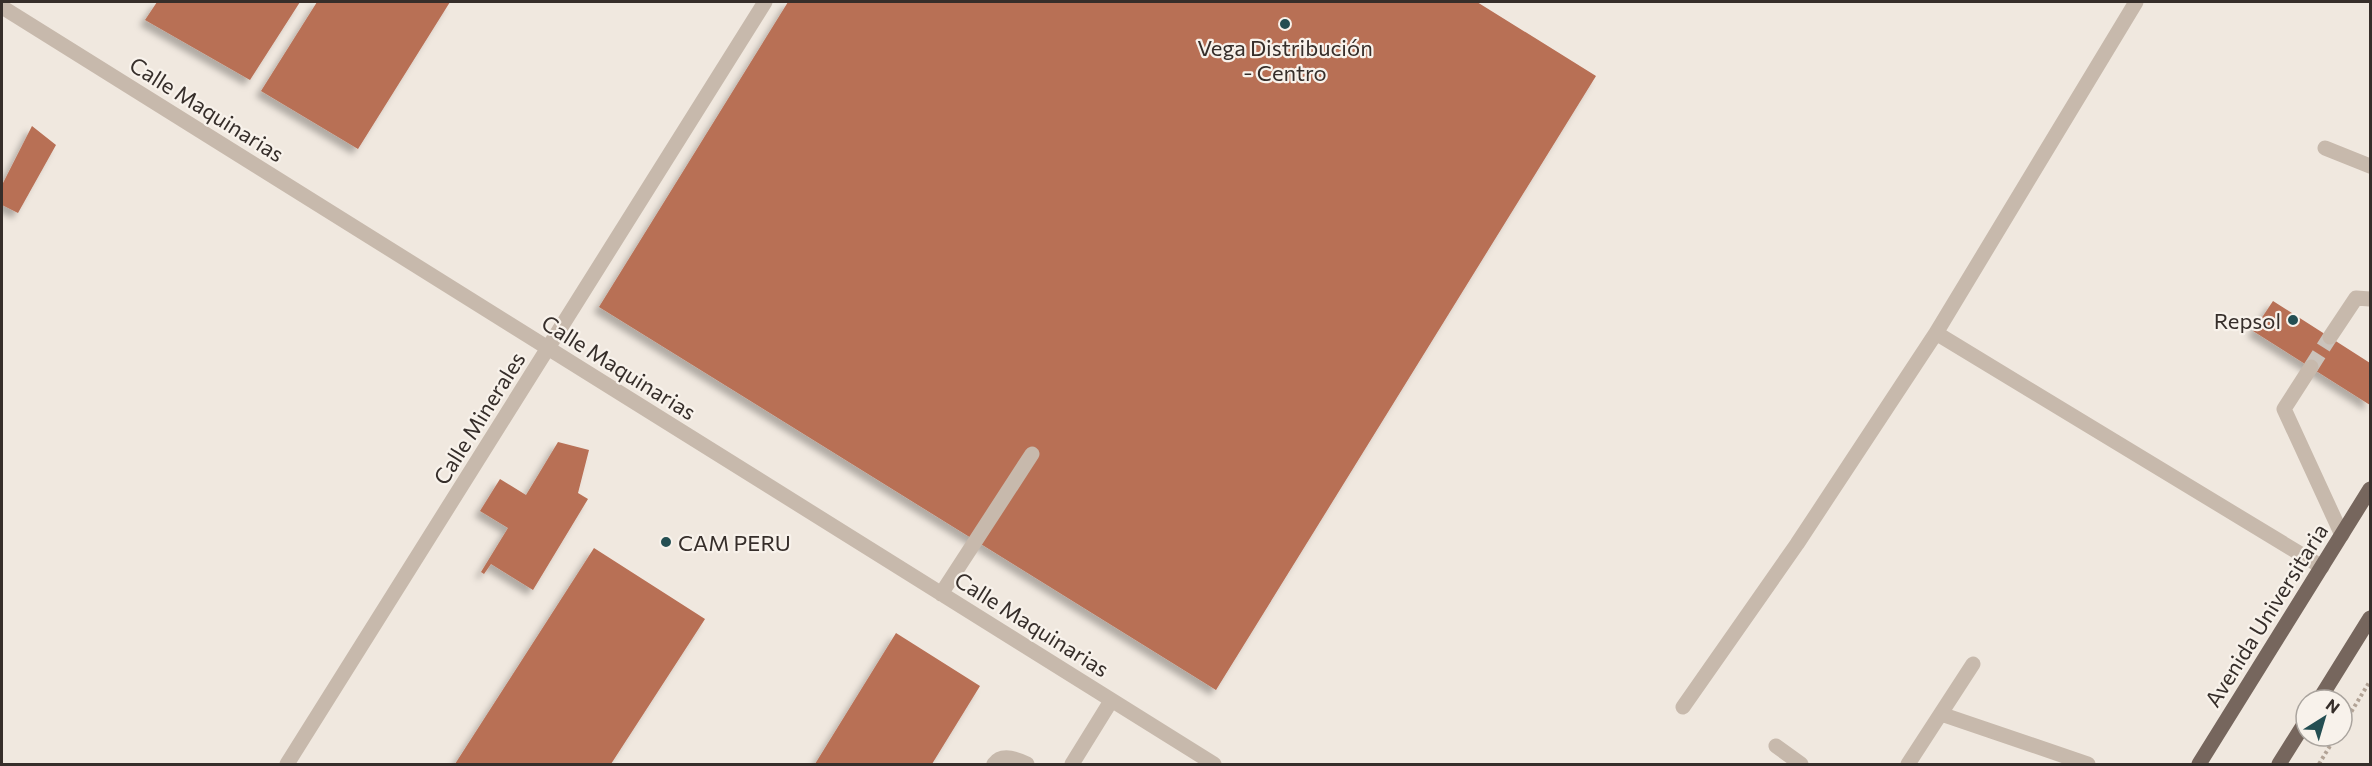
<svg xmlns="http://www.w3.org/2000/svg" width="2372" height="766" font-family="Commissioner,sans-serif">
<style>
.building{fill:#b86f55;filter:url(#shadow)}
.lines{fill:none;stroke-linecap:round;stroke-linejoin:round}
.minor-tunnel{stroke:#cbc3bb;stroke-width:15;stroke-dasharray:15 8;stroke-linecap:butt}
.path{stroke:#b2a396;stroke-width:4;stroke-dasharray:3 3;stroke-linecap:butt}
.minor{stroke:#c7b9ac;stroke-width:15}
.major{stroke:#76665d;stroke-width:15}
.poi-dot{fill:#244e52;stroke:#f8f2eb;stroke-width:2}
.labels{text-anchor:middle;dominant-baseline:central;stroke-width:4.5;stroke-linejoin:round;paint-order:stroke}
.poi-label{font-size:22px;fill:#362e2a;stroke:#f8f2eb}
.street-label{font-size:22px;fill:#362e2a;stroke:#f8f2eb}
</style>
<defs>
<filter id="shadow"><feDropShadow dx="-5.5" dy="5.5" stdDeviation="3" flood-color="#0004"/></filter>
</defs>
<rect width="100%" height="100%" fill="#f0e8df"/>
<path class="building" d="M157,2H300L250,80L145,20Z
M317,2H450L358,149L261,91Z
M788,2H1477L1596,76L1216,690L599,307Z
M32,126L56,145L18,213L2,205V185Z
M2273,301L2370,363V405L2253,331Z
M558,442L589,450L578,493L588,499L533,590L491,564L484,574L481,572L508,528L480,511L500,479L526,495Z
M594,548L705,619L611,764H455Z
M896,633L980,686L932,764H815Z"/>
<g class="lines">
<path class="minor-tunnel" d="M2311,367L2330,337"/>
<path class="path" d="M2342,727L2370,681
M2319,764L2336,736"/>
<path class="minor" d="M2,7L1214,764
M2325,148L2370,166
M1936,333L2322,567
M2330,337L2356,298L2370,299
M2311,367L2284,409L2342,535
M941,594L1032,454
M1683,707L1797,544L1936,333L2136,2
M1941,714L2088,764
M1776,746L1801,764
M287,764L765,2
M994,764C1002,753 1017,759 1027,764
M1072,764L1111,701
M1908,764L1973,664"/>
<path class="major" d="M2319,700L2370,618
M2199,764L2370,489
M2279,764L2306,721"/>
</g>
<g class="poi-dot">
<circle cx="1285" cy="24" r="6"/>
<circle cx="2293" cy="320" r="6"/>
<circle cx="666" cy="542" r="6"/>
</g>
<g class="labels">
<g class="poi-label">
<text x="1285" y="47">Vega Distribución<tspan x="1285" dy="25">- Centro</tspan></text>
<text x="2281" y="320" text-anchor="end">Repsol</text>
<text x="678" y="542" text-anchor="start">CAM PERU</text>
</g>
<g class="street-label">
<text transform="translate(207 109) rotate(32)">Calle Maquinarias</text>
<text transform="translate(619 367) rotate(32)">Calle Maquinarias</text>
<text transform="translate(479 418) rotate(-58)">Calle Minerales</text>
<text transform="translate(2266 615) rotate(-58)">Avenida Universitaria</text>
<text transform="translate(1032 624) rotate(32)">Calle Maquinarias</text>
</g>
</g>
<rect width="2372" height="766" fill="none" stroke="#362e2a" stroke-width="6"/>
<g transform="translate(2324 718) rotate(37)"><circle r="28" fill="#f8f2eb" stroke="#aaa49e" stroke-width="1.5"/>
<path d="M0-4.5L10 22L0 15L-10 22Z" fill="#244e52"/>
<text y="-9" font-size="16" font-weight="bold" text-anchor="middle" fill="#362e2a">N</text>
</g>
</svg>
